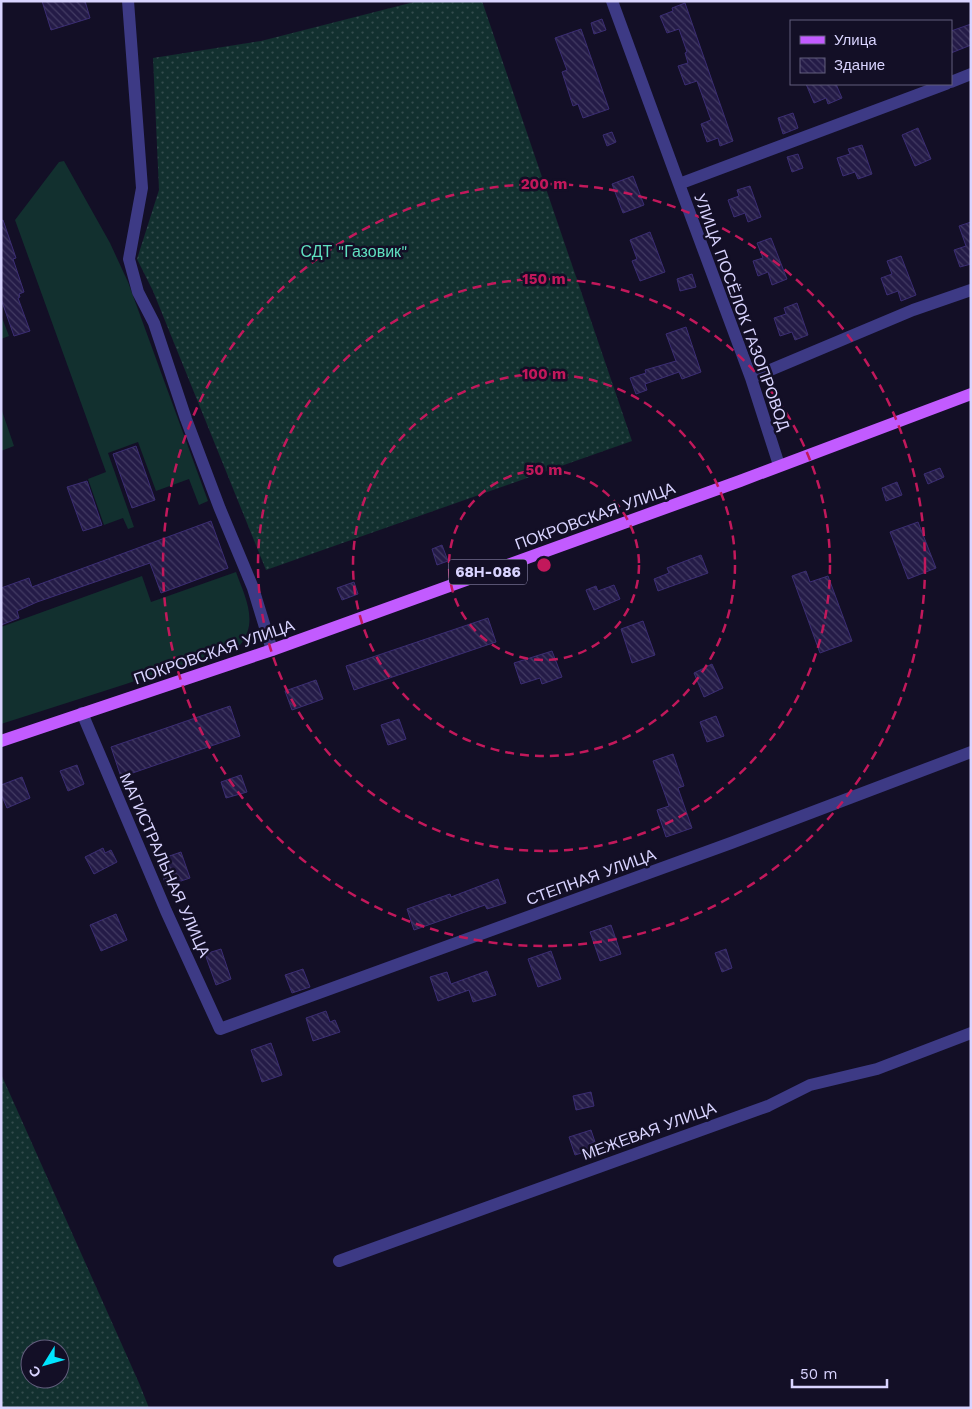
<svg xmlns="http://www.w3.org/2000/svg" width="972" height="1409" font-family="'Work Sans',sans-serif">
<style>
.grass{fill:#12302f}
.garden{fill:url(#garden-dots);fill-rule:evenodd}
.building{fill:url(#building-back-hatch);stroke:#3b2d73}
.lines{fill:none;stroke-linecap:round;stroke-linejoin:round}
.minor{stroke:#3d3a85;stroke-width:12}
.primary{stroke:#c25bff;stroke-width:12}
.ring{fill:none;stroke:#c2185b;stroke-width:2.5;stroke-dasharray:9 6}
.labels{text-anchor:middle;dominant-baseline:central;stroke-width:5;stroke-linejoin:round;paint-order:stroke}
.shield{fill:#130f26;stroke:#9e99be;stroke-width:1}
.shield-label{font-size:15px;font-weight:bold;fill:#d9d4ff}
.park-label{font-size:16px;fill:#5fe0c0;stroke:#130f26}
.street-label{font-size:16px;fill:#d9d4ff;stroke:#130f26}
.centre{fill:#c2185b;stroke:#130f26;stroke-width:2.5}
.ring-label{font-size:15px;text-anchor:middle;font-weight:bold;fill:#c2185b;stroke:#130f26;stroke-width:5;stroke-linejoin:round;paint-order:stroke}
</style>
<defs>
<pattern id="garden-dots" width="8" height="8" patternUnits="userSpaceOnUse" patternTransform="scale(1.25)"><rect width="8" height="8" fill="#12302f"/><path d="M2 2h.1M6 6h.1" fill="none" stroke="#344d4e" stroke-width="1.8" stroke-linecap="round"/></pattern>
<pattern id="building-back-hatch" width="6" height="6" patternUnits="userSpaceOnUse" patternTransform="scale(1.25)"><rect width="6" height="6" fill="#241b47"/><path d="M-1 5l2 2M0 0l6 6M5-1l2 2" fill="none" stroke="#433b63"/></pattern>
</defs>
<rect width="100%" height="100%" fill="#130f26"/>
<path class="grass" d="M64,161L110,243L128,282L208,501L199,505L189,479L156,491L138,442L108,453L134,527L128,529L123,518L104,525L88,479L106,472L15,220L59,162Z
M1,315L9,336L1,339Z
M1,408L14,446L1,451Z
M236,572C245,597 259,622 240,645L126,684L1,724V627L142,576L151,602Z"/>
<path class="garden" d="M418,1H482L632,441L266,570L153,291L137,259L159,190L153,58L261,41Z
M1,1074L139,1383L149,1408H1ZM30,1349H60V1379H30Z"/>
<path class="building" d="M42,1H85L90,18L51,30Z
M685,3L733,141L720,146L718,138L707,142L701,124L711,120L707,109L697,81L685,85L678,66L688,63L685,53L687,52L679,29L667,33L660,16L673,11L672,8Z
M602,19L606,30L594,34L591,23Z
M971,24V45L951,53V31Z
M581,29L609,109L583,118L578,104L573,106L562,72L567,70L555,38Z
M806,84H836L842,98L828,104L826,98L814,103Z
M793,113L798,128L783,134L778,118Z
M918,128L931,159L915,166L902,135Z
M612,132L616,142L607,146L603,135Z
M862,145L872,174L858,179L855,172L843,176L837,158L850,154L848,149Z
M798,154L803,168L792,172L787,157Z
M633,176L644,205L623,213L612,184Z
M750,186L761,217L748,222L745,213L734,217L728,200L739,196L737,190Z
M3,220L16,258L13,259L24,292L19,294L20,297L18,298L30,331L14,336L1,299V221Z
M971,222V264L960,267L954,250L966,246L959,226Z
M650,232L665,272L640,281L632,261L637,259L630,240Z
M771,238L787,279L772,285L768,272L758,276L753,261L763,258L757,243Z
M901,256L916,295L901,301L898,291L887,295L881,278L892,274L887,261Z
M692,274L696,287L680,291L677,279Z
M797,303L808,335L795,340L792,332L780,336L774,318L786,314L784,308Z
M686,327L701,372L682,379L679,372L645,384L647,390L636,394L630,378L646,373L645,370L676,361L666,334Z
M136,446L155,500L132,508L113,454Z
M940,468L944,477L928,484L924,474Z
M87,481L102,525L83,531L67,487Z
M897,482L902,495L886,501L882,488Z
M211,521L228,568L161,593L150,563L37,602L17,611L19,618L1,625V588L29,578L32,587Z
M918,522L936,568L908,579L890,532Z
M442,545L448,561L437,565L432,549Z
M701,555L708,573L658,591L654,579L669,573L667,568Z
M806,571L810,582L828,576L852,641L820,653L792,576Z
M354,582L358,594L342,600L337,588Z
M614,585L620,599L594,610L586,590L596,586L598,591Z
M488,618L496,642L354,690L346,666Z
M643,621L655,655L632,663L621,629Z
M552,651L562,677L542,684L540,678L521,684L514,663Z
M712,664L723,688L704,697L694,673Z
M316,680L323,699L292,710L285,691Z
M230,706L240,736L121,777L111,747Z
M716,716L724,736L707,742L700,722Z
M399,719L406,739L388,745L381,725Z
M673,754L684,786L678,788L692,828L666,837L657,810L669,806L653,761Z
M77,765L84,784L68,791L60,771Z
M241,775L247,792L226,798L221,782Z
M22,777L30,798L7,808L1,794V785Z
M103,848L105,853L111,850L117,862L94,874L85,857Z
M181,852L190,878L166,886L158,860Z
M498,879L506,903L487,909L485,905L414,930L407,909L450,894L451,897Z
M116,914L127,940L101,951L90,925Z
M611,925L621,954L600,961L590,932Z
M221,949L231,979L216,985L205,954Z
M726,949L732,968L722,972L715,953Z
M551,951L561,979L538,987L528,959Z
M303,969L310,987L292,993L285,975Z
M487,971L496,995L473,1002L469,990L438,1001L430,977L447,972L451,984Z
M326,1011L330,1022L335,1020L340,1032L313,1041L306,1018Z
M271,1043L282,1075L262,1082L251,1050Z
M591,1092L594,1106L576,1110L573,1096Z
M591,1130L595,1142L589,1144L591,1150L575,1155L569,1137Z"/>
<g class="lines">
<path class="minor" d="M128,1L142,188L129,259L138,292L154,323L186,419L220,509L253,588L272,650
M612,1L679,184
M951,82L971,74
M751,378L913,310L971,290
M779,465L751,378L679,184L946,84
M82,713L166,911L220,1029L731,843L971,752
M339,1261L768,1106L810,1085L877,1069L971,1033"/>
<path class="primary" d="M1,741L272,650L740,481L971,394"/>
</g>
<g class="ring">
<circle cx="544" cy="565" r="95"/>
<circle cx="544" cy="565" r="191"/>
<circle cx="544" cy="565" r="286"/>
<circle cx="544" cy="565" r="381"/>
</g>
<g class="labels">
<rect class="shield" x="449" y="559.5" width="78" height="25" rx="4"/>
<g class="shield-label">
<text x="488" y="572">68Н-086</text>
</g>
<g class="park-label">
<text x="354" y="251">СДТ "Газовик"</text>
</g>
<g class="street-label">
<text transform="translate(742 312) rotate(70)">УЛИЦА ПОСЁЛОК ГАЗОПРОВОД</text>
<text transform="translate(595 516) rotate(-20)">ПОКРОВСКАЯ УЛИЦА</text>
<text transform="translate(214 652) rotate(-19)">ПОКРОВСКАЯ УЛИЦА</text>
<text transform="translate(165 865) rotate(66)">МАГИСТРАЛЬНАЯ УЛИЦА</text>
<text transform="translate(591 877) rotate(-20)">СТЕПНАЯ УЛИЦА</text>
<text transform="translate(649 1131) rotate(-20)">МЕЖЕВАЯ УЛИЦА</text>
</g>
</g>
<circle cx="544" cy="565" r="8" class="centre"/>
<g class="ring-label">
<text x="544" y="189">200 m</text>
<text x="544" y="284">150 m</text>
<text x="544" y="379">100 m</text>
<text x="544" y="475">50 m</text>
</g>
<rect width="972" height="1409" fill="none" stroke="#d9d4ff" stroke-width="5"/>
<rect x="790" y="20" width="162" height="65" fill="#130f26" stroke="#625e7d"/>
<rect x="800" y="36" width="25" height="8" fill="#c25bff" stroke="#625e7d"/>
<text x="834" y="45" font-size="15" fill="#d9d4ff">Улица</text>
<rect x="800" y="58" width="25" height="15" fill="url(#building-back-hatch)" stroke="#625e7d"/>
<text x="834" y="70" font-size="15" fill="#d9d4ff">Здание</text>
<g transform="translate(45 1364) rotate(233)"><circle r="24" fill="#130f26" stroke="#625e7d"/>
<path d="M0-4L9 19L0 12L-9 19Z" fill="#00e5ff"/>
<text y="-8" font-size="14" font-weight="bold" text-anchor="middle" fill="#d9d4ff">С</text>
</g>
<path d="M792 1379v8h95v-8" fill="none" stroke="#d9d4ff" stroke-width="2.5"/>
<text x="800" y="1379" font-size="15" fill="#d9d4ff" stroke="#130f26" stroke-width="4" paint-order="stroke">50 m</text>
</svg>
